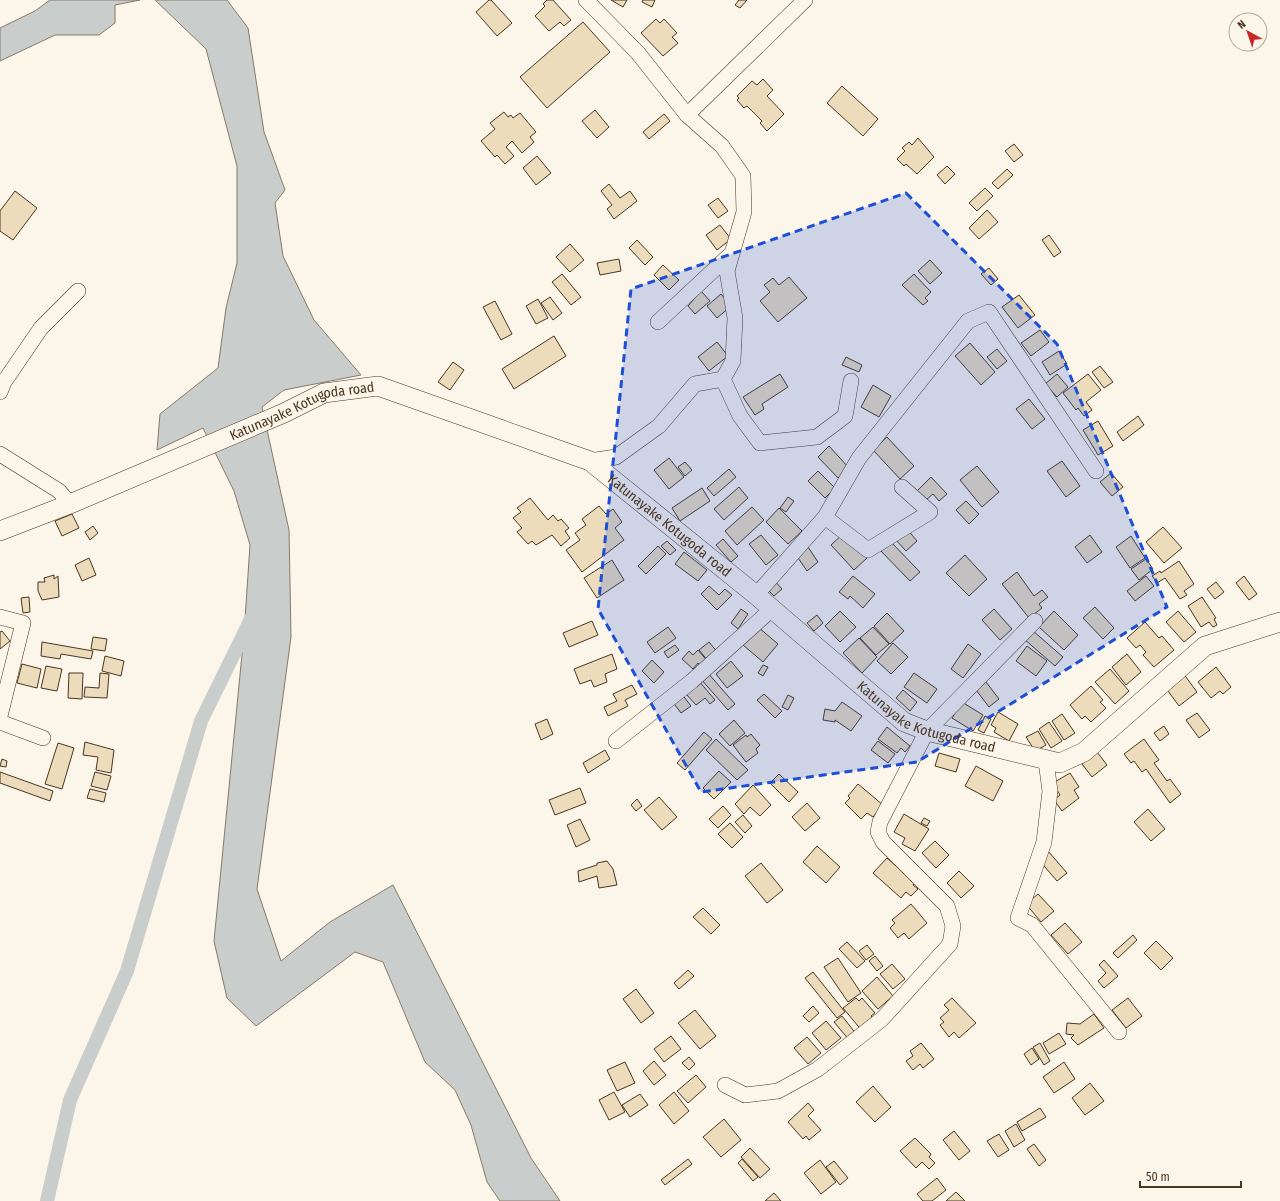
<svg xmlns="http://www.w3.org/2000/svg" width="1280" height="1201" font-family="'Fira Sans Condensed',sans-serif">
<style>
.water{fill:#c9cecd;stroke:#887966}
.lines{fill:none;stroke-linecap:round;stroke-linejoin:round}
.canal{stroke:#c9cecd;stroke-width:14}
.building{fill:#ecdcbc;stroke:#4a3520}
.minor-casing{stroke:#4a3520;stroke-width:16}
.major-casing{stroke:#4a3520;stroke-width:20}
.minor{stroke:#fbf6e9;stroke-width:15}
.major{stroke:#fbf6e9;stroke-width:19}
.marked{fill:#1d4ed8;fill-opacity:0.2;stroke:#1d4ed8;stroke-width:3;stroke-dasharray:8 5;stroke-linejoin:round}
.labels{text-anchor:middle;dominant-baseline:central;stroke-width:3;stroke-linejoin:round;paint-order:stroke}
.street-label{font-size:14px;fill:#4a3520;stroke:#fbf6e9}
</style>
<rect width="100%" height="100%" fill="#fbf6e9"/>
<path class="water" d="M50,0H140L115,5V23L99,35H55L0,61V28L35,11Z
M155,0H227L248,28L264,132L285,190L275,203L283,256L314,320L361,375L284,390L262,407L289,530L291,637L257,889L281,961L330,922L393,885L531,1158L560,1201H500L487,1182L471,1125L455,1090L425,1062L383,962L355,952L256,1026L227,998L214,941L244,634L250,545L234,491L203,428L157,450L160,414L218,368L226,308L237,263V166L206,49Z"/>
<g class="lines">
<path class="canal" d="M47,1201L70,1100L127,971L201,721L252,617"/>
</g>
<path class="building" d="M489,0H491L512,23L497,36L476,12Z
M547,0H553L571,20L564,26L560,22L549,31L535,16L545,6L543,4Z
M611,0H627L623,7Z
M643,0H655L652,7L642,2Z
M739,0H747L740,8L735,5Z
M656,19L660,23L664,19L677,33L672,37L678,43L663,56L641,33Z
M583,22L610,52L547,108L520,77Z
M763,79L773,90L767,96L784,114L767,131L760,123L762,121L747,106L744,108L737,100L739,98L737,96L752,81L757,85Z
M842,86L878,119L863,136L827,103Z
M595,110L609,127L597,138L582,121Z
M504,112L508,117L511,115L513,118L520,113L536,132L530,137L534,142L522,153L512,141L506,147L514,156L505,164L497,155L495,157L481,141L495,129L490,123Z
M664,114L670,121L649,139L643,132Z
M918,138L934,157L917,174L906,164L904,166L897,159L905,151L902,148L909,142L912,145Z
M1014,144L1023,155L1014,162L1005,151Z
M537,156L551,173L536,185L523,168Z
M947,166L955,174L945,184L937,175Z
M1007,169L1013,175L998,189L992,183Z
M609,184L620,198L630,191L637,201L614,219L607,209L612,205L601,191Z
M985,188L993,196L977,211L969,203Z
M15,191L37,208L13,240L0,231V211Z
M718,198L728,211L718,218L708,205Z
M987,210L998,222L979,239L969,228Z
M720,225L731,239L717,250L706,235Z
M1049,235L1061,252L1054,257L1042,240Z
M637,240L653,257L645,265L629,248Z
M570,244L584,260L570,272L556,257Z
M619,259L621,271L600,275L597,263Z
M930,260L942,273L930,284L918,271Z
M663,265L679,280L669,290L654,275Z
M989,268L998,279L991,285L981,274Z
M562,274L581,297L571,305L552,282Z
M914,274L931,292L925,298L928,301L923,305L902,285Z
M789,277L807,298L778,322L760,301L770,292L764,285L773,278L779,285Z
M701,291L710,301L695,314L688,306Z
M721,294L731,306L717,318L707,306Z
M1019,295L1035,315L1018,328L1002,307Z
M550,297L562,313L553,320L541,303Z
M538,299L548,318L536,324L526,306Z
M495,301L512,334L501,340L483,307Z
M1040,330L1049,342L1031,356L1021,343Z
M554,336L566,356L514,389L502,369Z
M717,342L728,356L709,371L698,357Z
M970,343L995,372L981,385L955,356Z
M997,349L1007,361L997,369L987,357Z
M1059,351L1067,364L1050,375L1042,362Z
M846,357L862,365L859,372L842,365Z
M453,362L464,370L450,390L438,382Z
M1100,366L1113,382L1104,388L1092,372Z
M780,374L788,387L762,404L764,409L755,415L743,397Z
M1057,374L1068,387L1057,397L1045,384Z
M1088,374L1101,390L1086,402L1092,410L1084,416L1078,408L1076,410L1063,393Z
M873,385L891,396L879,417L861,407Z
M1029,399L1045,419L1032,429L1016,409Z
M1138,416L1144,425L1123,441L1117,432Z
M1098,421L1113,446L1098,455L1083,430Z
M887,437L914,466L900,479L873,450Z
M829,446L849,468L838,478L818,457Z
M669,458L684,477L669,489L654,470Z
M1062,461L1080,486L1066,497L1047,471Z
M685,462L692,470L685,476L678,467Z
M977,466L999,492L982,507L960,480Z
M729,469L736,477L714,496L707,488Z
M818,471L835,488L825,498L808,481Z
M1111,473L1123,487L1112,496L1100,482Z
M931,477L947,494L939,501L933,494L926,500L917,491Z
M739,487L748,498L724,520L714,509Z
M702,488L710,501L680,521L672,508Z
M788,497L794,501L786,512L780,508Z
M530,498L548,520L553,515L558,521L561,519L569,528L565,531L570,538L561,546L552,535L536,545L532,541L528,544L517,532L522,528L513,518L521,512L517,508Z
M966,501L979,514L969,524L956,510Z
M599,506L606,514L613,509L622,522L615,528L624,540L582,572L566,550L580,540L575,533L586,525L582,519Z
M752,507L764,520L737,545L725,531Z
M779,508L802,531L788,544L766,522Z
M72,514L79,528L62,536L55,521Z
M93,526L98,533L90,540L85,532Z
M1163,527L1182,548L1164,563L1146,542Z
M907,529L917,541L906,551L895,539Z
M844,533L867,558L854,570L831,545Z
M761,535L778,555L766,565L749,544Z
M1090,535L1102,552L1087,563L1075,547Z
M1131,536L1145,558L1130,568L1116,547Z
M723,539L738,556L731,562L716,545Z
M889,540L920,572L910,581L879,549Z
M667,541L676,550L670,555L661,546Z
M658,546L666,554L646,574L638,566Z
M808,547L818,562L807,571L796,555Z
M684,552L707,570L698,581L675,564Z
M965,555L987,579L969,596L946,573Z
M89,558L96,575L82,581L75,565Z
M1146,559L1153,569L1139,580L1131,569Z
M612,560L624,580L597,598L584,578Z
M1179,561L1194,584L1184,591L1187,595L1180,599L1165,578L1157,583L1152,576L1160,571L1161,573Z
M1017,572L1034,596L1042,590L1048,597L1039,604L1042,608L1029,618L1002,584Z
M54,575V579L58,576L59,597L42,600L38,591V582H45L44,578Z
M853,576L875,594L863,608L850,596L848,599L839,592Z
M1146,576L1154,586L1135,601L1127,591Z
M1244,576L1257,594L1249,600L1236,583Z
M772,578L782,589L774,596L764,586Z
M1216,582L1224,592L1215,599L1207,589Z
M709,586L719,595L725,589L732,595L717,610L701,594Z
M29,597L30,612L23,613L21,598Z
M1202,597L1216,618L1214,619L1217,625L1213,627L1209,622L1201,627L1188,606Z
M1095,607L1114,628L1103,639L1083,618Z
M741,609L748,614L738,629L731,623Z
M994,609L1012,629L1000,640L982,620Z
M840,611L856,627L840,642L825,626Z
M1054,611L1078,635L1064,650L1039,627Z
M1178,611L1196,632L1184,642L1166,622Z
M887,613L904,631L890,644L874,626Z
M817,615L823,623L814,631L807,623Z
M592,621L598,635L569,647L563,633Z
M1145,622L1159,638L1162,636L1174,650L1154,667L1143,655L1146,652L1140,645L1136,648L1127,638Z
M668,627L676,638L655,653L647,642Z
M758,627L778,644L763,662L743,645Z
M873,627L889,644L876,655L860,638Z
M1032,630L1063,657L1055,666L1024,639Z
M2,631L10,641L0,649V632Z
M93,637L107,639L105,651L91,649Z
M859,638L877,657L862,673L843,653Z
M42,642L93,651L91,659L61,654L60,659L41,656Z
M709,642L718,653L708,661L699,650Z
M893,643L908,657L891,674L877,661Z
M968,644L981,654L963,678L951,669Z
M675,645L679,650L668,658L664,652Z
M1027,646L1047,661L1036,676L1016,661Z
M698,650L709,663L702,668L698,663L693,669L682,659L689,651L693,655Z
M612,654L617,669L605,674L607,682L594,687L591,680L580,684L574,669Z
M1127,654L1141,672L1126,685L1112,667Z
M105,656L124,661L121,676L102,671Z
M652,660L664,672L654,683L642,671Z
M731,661L743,676L727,688L716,674Z
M22,664L41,669L37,688L17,683Z
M763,665L768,667L763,676L758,673Z
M46,666L62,669L57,691L41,688Z
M1216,667L1231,687L1223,694L1220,691L1211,698L1198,682Z
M1110,669L1129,691L1115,704L1095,682Z
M707,672L735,704L728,710L700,678Z
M69,673H83L82,699L68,698Z
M100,673L109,674L107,698L84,697L85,687L99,688Z
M914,673L937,689L927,703L904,687Z
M1183,673L1197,692L1179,706L1165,687Z
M699,681L715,700L710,704L705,698L696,705L686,694Z
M986,682L999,699L989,707L976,690Z
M632,685L637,694L625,700L628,706L608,716L604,707L617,701L613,694Z
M1091,686L1103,700L1100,702L1106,708L1091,722L1085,716L1082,719L1070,705Z
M903,690L917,702L910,711L896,698Z
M681,693L691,706L681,713L672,701Z
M764,694L782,711L775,718L757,700Z
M788,695L794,698L788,710L782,707Z
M842,702L862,716L851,731L835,720V722L823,720L825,709L835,711Z
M962,702L983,715L973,731L952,718Z
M998,712L1018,724L1009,741L994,732L996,728L991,725Z
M1197,713L1210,730L1199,738L1186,720Z
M1062,714L1075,733L1064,740L1052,721Z
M985,716L991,719L984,733L978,730Z
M547,719L553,734L541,740L535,724Z
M734,720L745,733L730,746L719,734Z
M1049,722L1062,741L1051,748L1039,729Z
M1164,726L1169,734L1160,741L1154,733Z
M887,727L910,746L905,752L901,748L897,753L878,739Z
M1038,731L1046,745L1035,751L1026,737Z
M704,732L712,739L685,770L677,763Z
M751,734L760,745L756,749L758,753L746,762L733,745L746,735L747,737Z
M716,739L748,770L737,780L706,750Z
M1144,739L1159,760L1154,763L1167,781L1170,779L1181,794L1170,803L1146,769L1142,772L1134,761L1131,763L1124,754Z
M878,741L895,754L888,763L871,750Z
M85,742L114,750L111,773L96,770L98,757L83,755Z
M58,743L74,748L62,789L45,784Z
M605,750L610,759L588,773L583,763Z
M1097,752L1107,765L1092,777L1082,764Z
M939,753L960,759L956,772L935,766Z
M2,759L7,761L6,767L0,766Z
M976,766L1003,781L993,801L965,786Z
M719,771L731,782L714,799L703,788Z
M0,772L53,791L50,801L0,783Z
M95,772L111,776L107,790L91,786Z
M1070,773L1079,787L1074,790L1079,798L1062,811L1054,800L1060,795L1053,783Z
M779,774L798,792L789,802L770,783Z
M858,784L883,805L873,817L867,813L861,819L845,803L850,798L848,796Z
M753,785L771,805L760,816L750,807L744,814L735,804Z
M580,788L586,803L555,815L549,800Z
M90,789L106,793L104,802L87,798Z
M659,797L677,817L662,830L644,810Z
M637,799L642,806L636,811L631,805Z
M807,803L820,818L805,831L792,817Z
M723,806L731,815L718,828L709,819Z
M1148,809L1165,829L1151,841L1134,822Z
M904,814L929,829L915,851L902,844L905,838L894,832Z
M743,815L752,826L745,833L735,822Z
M924,818L930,821L927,826L921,823Z
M580,819L590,840L576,847L567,825Z
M730,823L743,837L732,848L718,834Z
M935,841L949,855L936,868L922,853Z
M817,846L840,867L826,883L803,862Z
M1048,851L1067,873L1057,881L1038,859Z
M887,858L915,883L913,885L918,889L911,896L906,892L901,898L873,873Z
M607,861L613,869L617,885L599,888L597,876L579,882L578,871L597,865V863Z
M761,863L783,890L767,903L745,876Z
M959,871L974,886L961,898L947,883Z
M1038,894L1054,911L1041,922L1026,904Z
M911,904L927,923L909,939L904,933L898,938L890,928L895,923L892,920Z
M703,908L720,925L711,934L693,917Z
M1065,923L1082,942L1068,954L1051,935Z
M1133,935L1137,940L1118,958L1113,953Z
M1156,941L1173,958L1161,970L1144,953Z
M847,942L865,961L857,968L839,949Z
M867,945L874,954L866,960L859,951Z
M875,956L883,966L877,971L869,961Z
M838,958L861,993L848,1002L824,967Z
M1104,960L1118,976L1104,988L1098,981L1106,973L1099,965Z
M892,964L905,979L893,989L880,974Z
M688,970L694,976L679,989L674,983Z
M813,972L845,1012L837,1018L805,978Z
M877,977L893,996L878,1009L862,991Z
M636,989L654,1013L641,1023L623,999Z
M856,998L859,1001L862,998L875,1013L871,1016L876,1022L863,1032L843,1008Z
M952,998L976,1023L959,1038L954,1032L949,1037L940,1025L944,1022L940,1018L949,1010L944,1005Z
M1128,998L1142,1016L1126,1028L1112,1010Z
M813,1006L819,1013L809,1022L803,1016Z
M695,1010L716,1036L700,1049L678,1023Z
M1094,1014L1104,1028L1078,1045L1071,1038L1074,1035L1066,1034L1067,1023L1080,1024Z
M842,1016L857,1035L850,1041L834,1022Z
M826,1021L841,1038L826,1050L812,1033Z
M1059,1033L1066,1044L1049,1054L1043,1043Z
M671,1036L681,1049L664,1062L654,1049Z
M807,1037L821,1053L808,1064L794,1048Z
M921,1043L934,1059L923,1068L920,1064L913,1070L906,1061L913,1056L910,1051Z
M1040,1043L1050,1061L1044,1065L1033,1047Z
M1032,1048L1039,1059L1031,1065L1024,1054Z
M689,1057L695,1064L689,1070L682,1063Z
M654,1061L666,1075L654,1085L643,1071Z
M625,1062L635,1083L617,1091L607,1070Z
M1064,1062L1075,1079L1054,1093L1043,1077Z
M696,1075L706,1087L688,1103L677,1091Z
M1090,1083L1104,1101L1085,1115L1072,1098Z
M873,1086L891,1107L875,1122L856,1102Z
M614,1092L625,1112L609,1120L599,1100Z
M674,1092L689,1111L674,1124L659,1105Z
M640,1094L648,1105L630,1117L622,1105Z
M808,1103L814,1110L808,1116L821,1130L809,1140L806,1136L803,1139L788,1122Z
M1040,1108L1046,1117L1022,1131L1017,1122Z
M724,1119L741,1140L721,1157L703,1137Z
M1016,1124L1025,1140L1014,1147L1005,1131Z
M954,1131L970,1151L959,1160L943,1140Z
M999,1134L1009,1150L998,1157L987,1141Z
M915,1138L931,1154L929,1157L935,1163L929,1169L922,1162L916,1168L900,1151Z
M1034,1144L1046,1160L1039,1166L1027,1149Z
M750,1148L770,1169L760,1178L741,1157Z
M688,1159L692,1164L665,1185L661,1180Z
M742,1159L758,1177L753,1181L738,1163Z
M820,1160L836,1182L821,1194L804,1173Z
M834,1161L848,1178L840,1185L826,1167Z
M937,1178L946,1190L932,1201H923L917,1194Z
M956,1192L965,1201H946Z
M774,1193L781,1201H765Z"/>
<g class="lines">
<g class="minor-casing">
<path id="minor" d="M586,0L638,53L687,115L722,146L743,176L744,212L727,271L735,318L733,361L723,379L695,384L659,426L616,457L590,461
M687,115L805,0
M658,322L732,253
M723,379L740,416L760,443L817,437L845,416L851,381
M0,392L4,382L41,328L78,291
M0,454L59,491L70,504
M825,517L859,458L968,321L989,312L1096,471
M756,595L825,517L868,550L930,512L902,487
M0,617L23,623L0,716
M0,722L43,738
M616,741L692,681L772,609
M1046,761L1050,791L1044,842L1018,918L1032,925L1119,1032
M725,1085L745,1095L778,1091L818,1069L882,1019L950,944L953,926L947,906L883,842L878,832L880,822L927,731L1035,621"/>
</g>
<g class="major-casing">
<g id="major">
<path id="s1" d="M0,531L70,504L284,413L324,393L378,386L590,461L756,595L904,722L927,731L1060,763L1084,752L1205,646L1280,622"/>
</g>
</g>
<use href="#minor" class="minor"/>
<use href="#major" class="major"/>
</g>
<path class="marked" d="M906,193L1057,344L1167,607L917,762L701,792L598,609L631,289Z"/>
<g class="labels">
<g class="street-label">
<text stroke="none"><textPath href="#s1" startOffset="326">Katunayake Kotugoda road</textPath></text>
<text stroke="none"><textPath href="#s1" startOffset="734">Katunayake Kotugoda road</textPath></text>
<text stroke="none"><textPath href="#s1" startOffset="1058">Katunayake Kotugoda road</textPath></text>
</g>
</g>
<g transform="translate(1248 32) rotate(320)"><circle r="19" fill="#fbf6e9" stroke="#b4a999"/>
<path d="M0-3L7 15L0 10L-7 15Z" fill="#c62828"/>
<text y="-6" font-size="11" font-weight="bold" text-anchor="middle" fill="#4a3520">N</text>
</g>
<path d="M1140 1181v6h101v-6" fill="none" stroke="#4a3520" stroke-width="2"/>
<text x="1146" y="1181" font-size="12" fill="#4a3520" stroke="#fbf6e9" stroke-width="3" paint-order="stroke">50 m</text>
</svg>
